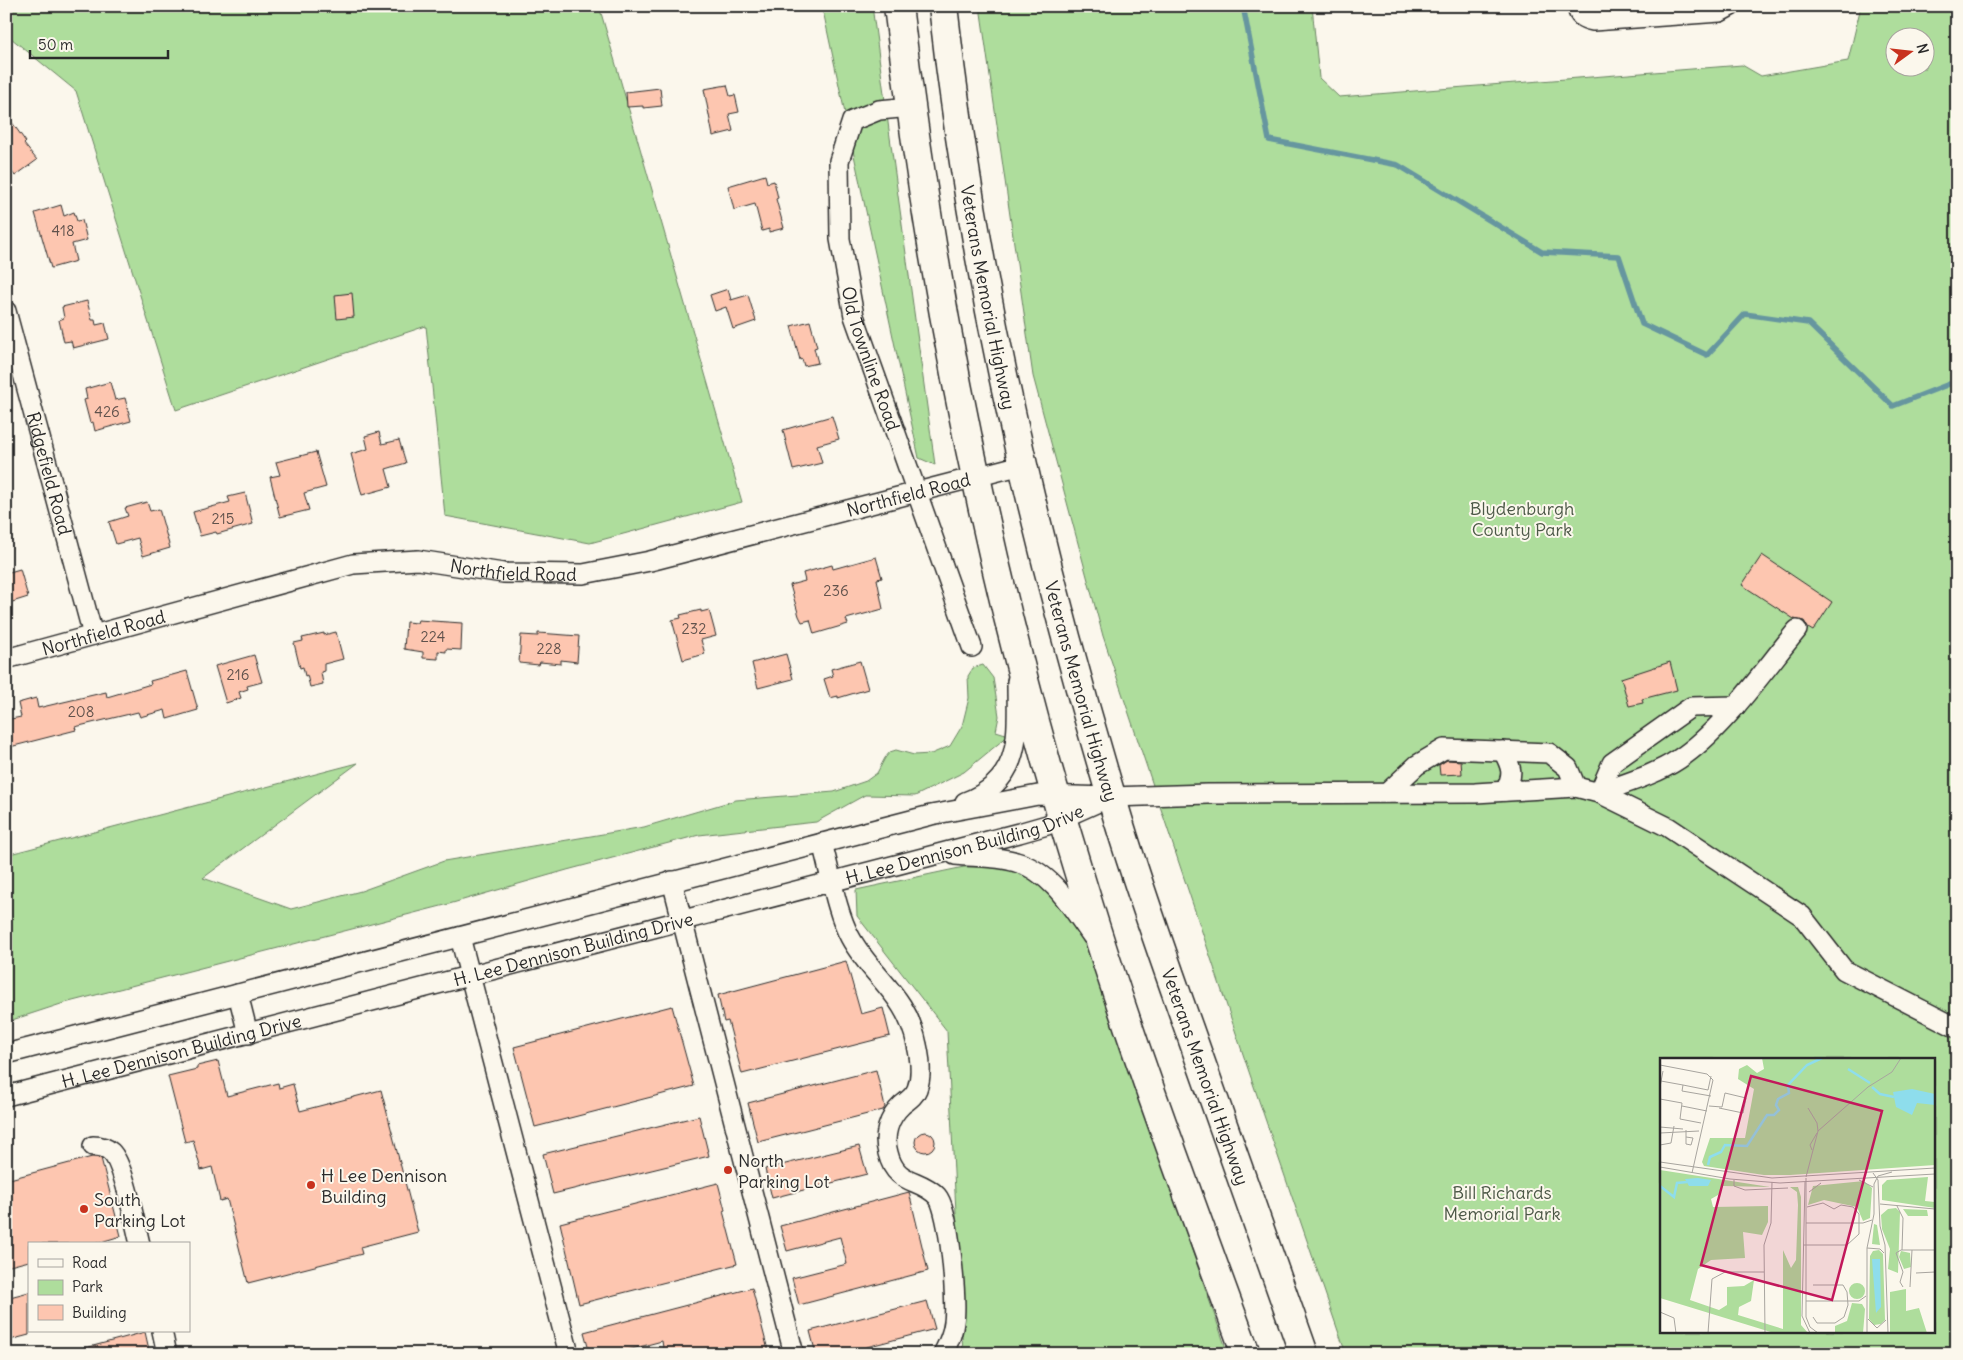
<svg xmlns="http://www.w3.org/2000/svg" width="1963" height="1360" font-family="Delius,sans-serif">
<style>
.green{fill:#aedd9c;stroke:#6c8464;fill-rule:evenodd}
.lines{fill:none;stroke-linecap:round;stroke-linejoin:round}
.stream{stroke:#66969f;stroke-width:5.5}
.building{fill:#fdc6b0;stroke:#2b2b2b}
.minor-casing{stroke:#2b2b2b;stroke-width:22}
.highway-casing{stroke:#2b2b2b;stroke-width:31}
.minor{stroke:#fbf7ec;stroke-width:19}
.highway{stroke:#fbf7ec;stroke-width:28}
.poi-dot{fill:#c8321e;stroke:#fbf7ec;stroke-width:2}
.labels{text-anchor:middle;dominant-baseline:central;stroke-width:4;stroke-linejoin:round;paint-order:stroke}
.number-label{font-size:15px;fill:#60524c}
.street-label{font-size:18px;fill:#2b2b2b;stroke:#fbf7ec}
.park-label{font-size:18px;fill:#4c5847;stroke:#fbf7ec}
.poi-label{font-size:18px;fill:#2b2b2b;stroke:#fbf7ec;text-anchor:start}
.inset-river{fill:none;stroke:#8eddec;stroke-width:2.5}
.inset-road{fill:none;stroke:#a8a59f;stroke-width:1}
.view{fill:#c2185b;fill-opacity:0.15;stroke:#c2185b;stroke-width:2.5}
.inset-edge{fill:none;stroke:#2b2b2b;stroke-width:2.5}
</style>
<rect width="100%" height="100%" fill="#fbf7ec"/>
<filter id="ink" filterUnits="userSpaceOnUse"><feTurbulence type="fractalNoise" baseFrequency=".02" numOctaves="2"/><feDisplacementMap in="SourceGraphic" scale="10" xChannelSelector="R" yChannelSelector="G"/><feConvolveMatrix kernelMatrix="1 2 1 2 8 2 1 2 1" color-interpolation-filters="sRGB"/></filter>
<g filter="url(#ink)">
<path class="green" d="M6,6H599L742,502L590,543L445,516L426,326L176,410L76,91L6,34Z
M822,6H872L935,465L919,458Z
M980,6H1312L1319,78L1339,97L1742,65L1761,76L1848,61L1861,6H1957V1354H1346L1247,1066L1103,636L1033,376ZM1896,38H1926V68H1896ZM1662,1059H1934V1331H1662Z
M983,665L993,678L999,716L996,731L1009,735L964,772L915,796L865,795L816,822L699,835L567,870L449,904L61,1004L6,1022V855L358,763L203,878L291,909L361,891L444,861L644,827L736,800L834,792L866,781L877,773L885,758L890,752L896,750L914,755L931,754L950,746L962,726L969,698L968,676L973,668Z
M964,867H1015L1051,888L1080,927L1228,1354H963L947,1031L857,916L856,890Z"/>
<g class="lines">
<path class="stream" d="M1243,6L1269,140L1398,165L1542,252L1619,256L1642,324L1707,355L1745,314L1808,323L1893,406L1957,381"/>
</g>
<path class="building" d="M727,85L730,96L735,95L739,112L729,114L733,131L713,136L704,89Z
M660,88L662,106L643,108V106L627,107L626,92Z
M6,114L26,142L24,144L37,160L15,176L6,164Z
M765,175L767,183L774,181L778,198L776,199L784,228L769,232V229L762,231L755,204L734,210L728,186Z
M61,205L64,216L74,212L77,221L82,220L87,240L72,244L76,261L51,268L35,213Z
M728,289L731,300L748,295L756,321L733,329L726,307L715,311L710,295Z
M352,293L354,317L337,319L335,295Z
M87,301L92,320H95L96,325L105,323L109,339L73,348L71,341L64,342L59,320L64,318L62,307Z
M810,321L817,347L814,348L818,363L804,366L802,359L800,360L791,326Z
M110,382L115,400L125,398L131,421L95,431L93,422L90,423L84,400L87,399L85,389Z
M832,416L839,439L817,445L822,463L793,470L783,430Z
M379,432L382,444L399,440L406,463L386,469L391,487L362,495L351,454L368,449L365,436Z
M316,452L326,487L304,493L309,510L280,517L270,477L280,475L276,462Z
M245,493L253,524L217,534L216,532L200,536L193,512L230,502L228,497Z
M147,502L150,511L159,509L170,548L143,556L138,538L116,544L109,522L128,516L125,508Z
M1762,555L1832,602L1813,631L1808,628L1804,621L1794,619L1742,585Z
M876,557L882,578L877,579L883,609L846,619L848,624L814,634L810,620L802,622L799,616L790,585L805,581L803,573L832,565L833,569Z
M20,569L28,597L6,604V573Z
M701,610V612L709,610L716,636L701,640L705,654L683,660L672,620L681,618L680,615Z
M418,620L462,623L461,650L446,649V652L438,651V659L423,658V652L404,649L406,622L417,623Z
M336,632L343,659L324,664V671L321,672L323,684L310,687L307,675L305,676L303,667L300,668L294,643L303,641L302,638L324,633V635Z
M538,633L579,636L577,662L561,660V664L540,662L539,665L519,663L521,635L538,636Z
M786,654L793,679L758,688L752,663Z
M254,655L262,682L247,686L248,689L239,692L241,698L226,703L215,666Z
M860,661L868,689L838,698V696L830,698L824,679L833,676L831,669Z
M1670,662L1677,690L1642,699L1643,703L1629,706L1621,678Z
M187,671L198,710L167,719L165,710L140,717L138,712L75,727L76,730L6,748V720L21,717L18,703L36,698L38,708L106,692L107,697L151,684L150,681Z
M1447,760L1461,761L1462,774L1440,775L1439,765Z
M846,961L861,1014L883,1008L890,1036L742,1074L728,1021L724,1022L718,995Z
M672,1006L694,1086L535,1127L514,1047Z
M218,1061L227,1096L278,1083L279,1088L293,1084L300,1111L381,1090L418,1232L360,1247L362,1254L248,1283L227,1199L220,1201L212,1167L201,1170L193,1140L185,1142L168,1076L197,1069V1066Z
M876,1070L885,1107L883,1110L758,1142L748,1103Z
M699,1116L709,1156L553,1194L543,1154Z
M915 1142a10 10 0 1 1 20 0a10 10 0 1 1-20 0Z
M859,1146L867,1174L772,1198L765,1169Z
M92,1157L101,1158L121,1236L94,1244H29V1261L6,1267V1180Z
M718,1183L725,1210L723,1211L737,1264L579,1304L560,1223Z
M909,1192L928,1271L799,1305L792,1278L847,1264L840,1237L787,1251L780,1226Z
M752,1288L769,1354H664L662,1341L613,1354H590L584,1332Z
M29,1292V1335L6,1341V1298Z
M927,1301L935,1329L840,1354H816L810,1331Z
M145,1332L150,1354H83L82,1349Z"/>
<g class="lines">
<g class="minor-casing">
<g id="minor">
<path d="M1577,6C1578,17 1584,19 1593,21L1720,12L1731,6"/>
<path id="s1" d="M911,107L879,110L852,121L839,161L840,239L854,316L972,647"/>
<path id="s2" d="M6,311L93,635"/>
<path id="s3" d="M6,659L353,564L418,560L503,573L583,574L650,561L1022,465"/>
<path d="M1503,751C1512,768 1514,774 1505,791"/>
<path d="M1387,793L1417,765L1444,749L1549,753L1568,768L1576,787"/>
<path d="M1599,793C1626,783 1655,775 1679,759C1722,731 1764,670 1797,630"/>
<path d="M1599,793L1612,763L1691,707L1736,706"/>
<path d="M965,802C1024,780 1017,734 1017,681"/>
<path d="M822,843C830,871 836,911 850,937C872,978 907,994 917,1045C920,1058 922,1076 917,1089C914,1097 908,1100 902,1105C888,1118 883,1136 888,1153C896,1186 919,1177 937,1196C950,1210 957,1301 954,1322C953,1333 948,1344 943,1354"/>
<path d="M955,855C975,857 997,856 1016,862C1052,872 1072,908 1092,936"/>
<path d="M672,881L794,1354"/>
<path d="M460,937L569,1354"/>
<path d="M238,994L248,1034"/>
<path d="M6,1054L931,815L1038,795L1111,797L1208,794L1475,793L1576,787L1599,793L1668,827L1802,916L1844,970L1957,1028"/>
<path id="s4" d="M6,1096L1019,833L1047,825L1105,799"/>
<path d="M93,1146C100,1146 106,1147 111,1152C124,1164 135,1224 140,1244"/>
<path d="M162,1331L167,1354"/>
</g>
</g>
<g class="highway-casing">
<g id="highway">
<path d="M898,6C934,306 994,602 1084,890C1132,1047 1190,1200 1246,1354"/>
<path id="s5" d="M943,6C973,279 1036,547 1115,809C1137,883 1163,956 1189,1029C1227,1138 1266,1246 1304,1354"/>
</g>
</g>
<use href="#minor" class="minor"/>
<use href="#highway" class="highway"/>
</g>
</g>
<g class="poi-dot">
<circle cx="728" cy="1170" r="5"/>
<circle cx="311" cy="1185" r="5"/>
<circle cx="84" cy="1209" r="5"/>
</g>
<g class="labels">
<g class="number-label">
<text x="63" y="230">418</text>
<text x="107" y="411">426</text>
<text x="223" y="518">215</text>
<text x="836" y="590">236</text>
<text x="694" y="628">232</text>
<text x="433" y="636">224</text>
<text x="549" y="648">228</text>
<text x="238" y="674">216</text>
<text x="81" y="711">208</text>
</g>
<g class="street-label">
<text stroke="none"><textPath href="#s5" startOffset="295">Veterans Memorial Highway</textPath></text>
<text stroke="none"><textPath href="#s1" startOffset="305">Old Townline Road</textPath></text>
<text stroke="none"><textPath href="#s2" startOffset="168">Ridgefield Road</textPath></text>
<text stroke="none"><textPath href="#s3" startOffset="926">Northfield Road</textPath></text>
<text stroke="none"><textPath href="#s3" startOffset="521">Northfield Road</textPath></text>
<text stroke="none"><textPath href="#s3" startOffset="101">Northfield Road</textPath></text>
<text stroke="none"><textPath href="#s5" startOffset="700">Veterans Memorial Highway</textPath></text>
<text stroke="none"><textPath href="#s4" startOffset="991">H. Lee Dennison Building Drive</textPath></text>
<text stroke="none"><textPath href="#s4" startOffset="586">H. Lee Dennison Building Drive</textPath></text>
<text stroke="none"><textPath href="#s4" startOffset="181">H. Lee Dennison Building Drive</textPath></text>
<text stroke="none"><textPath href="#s5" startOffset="1105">Veterans Memorial Highway</textPath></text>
</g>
<g class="park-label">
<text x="1522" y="508">Blydenburgh<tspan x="1522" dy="21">County Park</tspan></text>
<text x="1502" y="1192">Bill Richards<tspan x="1502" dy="21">Memorial Park</tspan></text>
</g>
<g class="poi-label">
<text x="738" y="1160">North<tspan x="738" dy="21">Parking Lot</tspan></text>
<text x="321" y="1175">H Lee Dennison<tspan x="321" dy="21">Building</tspan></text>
<text x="94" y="1199">South<tspan x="94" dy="21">Parking Lot</tspan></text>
</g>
</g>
<g transform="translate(1660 1058)">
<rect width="275" height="275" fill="#fbf7ec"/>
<path d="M102,0H275V107L130,117H104L44,108L42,104L50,80H85L94,31L78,21L79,11L87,7L97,15L104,11ZM0,112L110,129L63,128L58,137L51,141L53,149L108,148V164L102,177L83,174L85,200L51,202L38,211L30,242L59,252L67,247V229L84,228L94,222L91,243L79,249L78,257L123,271V192L131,210L136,202L138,147L137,134L130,129H138L141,139V267L148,275H114L0,240ZM268,119L265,143L275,144V150L222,142V127L227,122ZM204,123L212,130L210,160L203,163L197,149L164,142L148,147L153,128ZM236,150L240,154L238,215L228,211L230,191L222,171L221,157L228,151ZM243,151L267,152L268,158H248ZM214,166L217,167L220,187L212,186ZM219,192L223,196L225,262L221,266L214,267L209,261L210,198L213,193ZM241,193L250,195L251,209L244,211L239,199ZM189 233a8 8 0 1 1 16 0a8 8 0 1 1-16 0ZM246,231V253L259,250L267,275H230V234ZM192,245L202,246L205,251L203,275L175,274V268L187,263Z" fill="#aedd9c"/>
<path d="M252,31L275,36V47L257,45L252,57L236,49L233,34ZM38,120L51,122L48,128H29L25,121ZM212,201H220L221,249L216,255Z" fill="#8eddec"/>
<path class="inset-river" d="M188,11L210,25M212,29L220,36L234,39M48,107L50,99L61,94L65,87L87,88L107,57H114L119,52L116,47L118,41L129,35L128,27L147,7L162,0M0,128L14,139L17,125L27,124"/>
<path class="inset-road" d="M0,7L47,16L53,22L32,115M1,23L23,27L22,33L51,38M23,27L48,32L51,18M0,29L3,13M0,41L22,45L20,61L41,65M22,48L47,53M49,48L62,49L65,35L86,40L83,55L59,50M148,50L157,65L158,73M0,69L23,71M0,75L39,73M26,79L33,80L31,87L26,86V72M0,87L11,85L14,68M152,92L150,87L157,75M0,104L112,120L275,110M0,109L70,121L120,125L275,116M213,115L218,122L220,168L225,187L228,275M146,119L158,73L208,29L232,14L241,0M146,120V259L150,269L158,275M74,122V128L85,132L128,130M199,122L213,129M145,124L142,258L150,275M149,134L161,125M220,146L275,151M237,148L243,160L242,192M146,165H203L212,162M143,187H187L199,176V156L193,149L181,147L174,151L163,145L147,149M207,190L220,191L224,195M256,215L275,214M243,229L240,224L243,214L236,195L241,192H275M250,229L252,192M146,243H199L206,238M0,254L14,260L16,275M153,259L157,265H175L184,259L188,247L187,234L183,227H153M208,261L217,270L226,262M48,275L52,221L65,214H104M105,275L104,187L111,165L112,124M207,275V190L214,156V126L218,118L232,114"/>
<path class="view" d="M91,18L222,53L172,242L41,207Z"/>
<rect width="275" height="275" class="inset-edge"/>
</g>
<rect width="1963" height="1360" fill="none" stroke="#fbf7ec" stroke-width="25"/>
<rect x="12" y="12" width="1938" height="1335" fill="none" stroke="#2b2b2b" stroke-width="2" filter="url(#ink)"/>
<rect x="28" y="1242" width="162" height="90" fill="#fbf7ec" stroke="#a8a59f"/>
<rect x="38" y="1259" width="25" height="8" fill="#fbf7ec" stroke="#a8a59f"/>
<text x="72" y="1268" font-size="15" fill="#2b2b2b">Road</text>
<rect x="38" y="1280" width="25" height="15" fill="#aedd9c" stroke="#a8a59f"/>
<text x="72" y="1292" font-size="15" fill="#2b2b2b">Park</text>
<rect x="38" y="1305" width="25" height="15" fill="#fdc6b0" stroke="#a8a59f"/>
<text x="72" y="1318" font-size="15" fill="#2b2b2b">Building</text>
<g transform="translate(1910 52) rotate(75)"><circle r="24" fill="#fbf7ec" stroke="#a8a59f"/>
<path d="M0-4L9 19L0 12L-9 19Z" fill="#c8321e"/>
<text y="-8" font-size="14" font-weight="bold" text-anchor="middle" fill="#2b2b2b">N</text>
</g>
<path d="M30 50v8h138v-8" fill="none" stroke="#2b2b2b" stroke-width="2.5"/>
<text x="38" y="50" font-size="15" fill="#2b2b2b" stroke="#fbf7ec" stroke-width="4" paint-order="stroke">50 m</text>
</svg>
